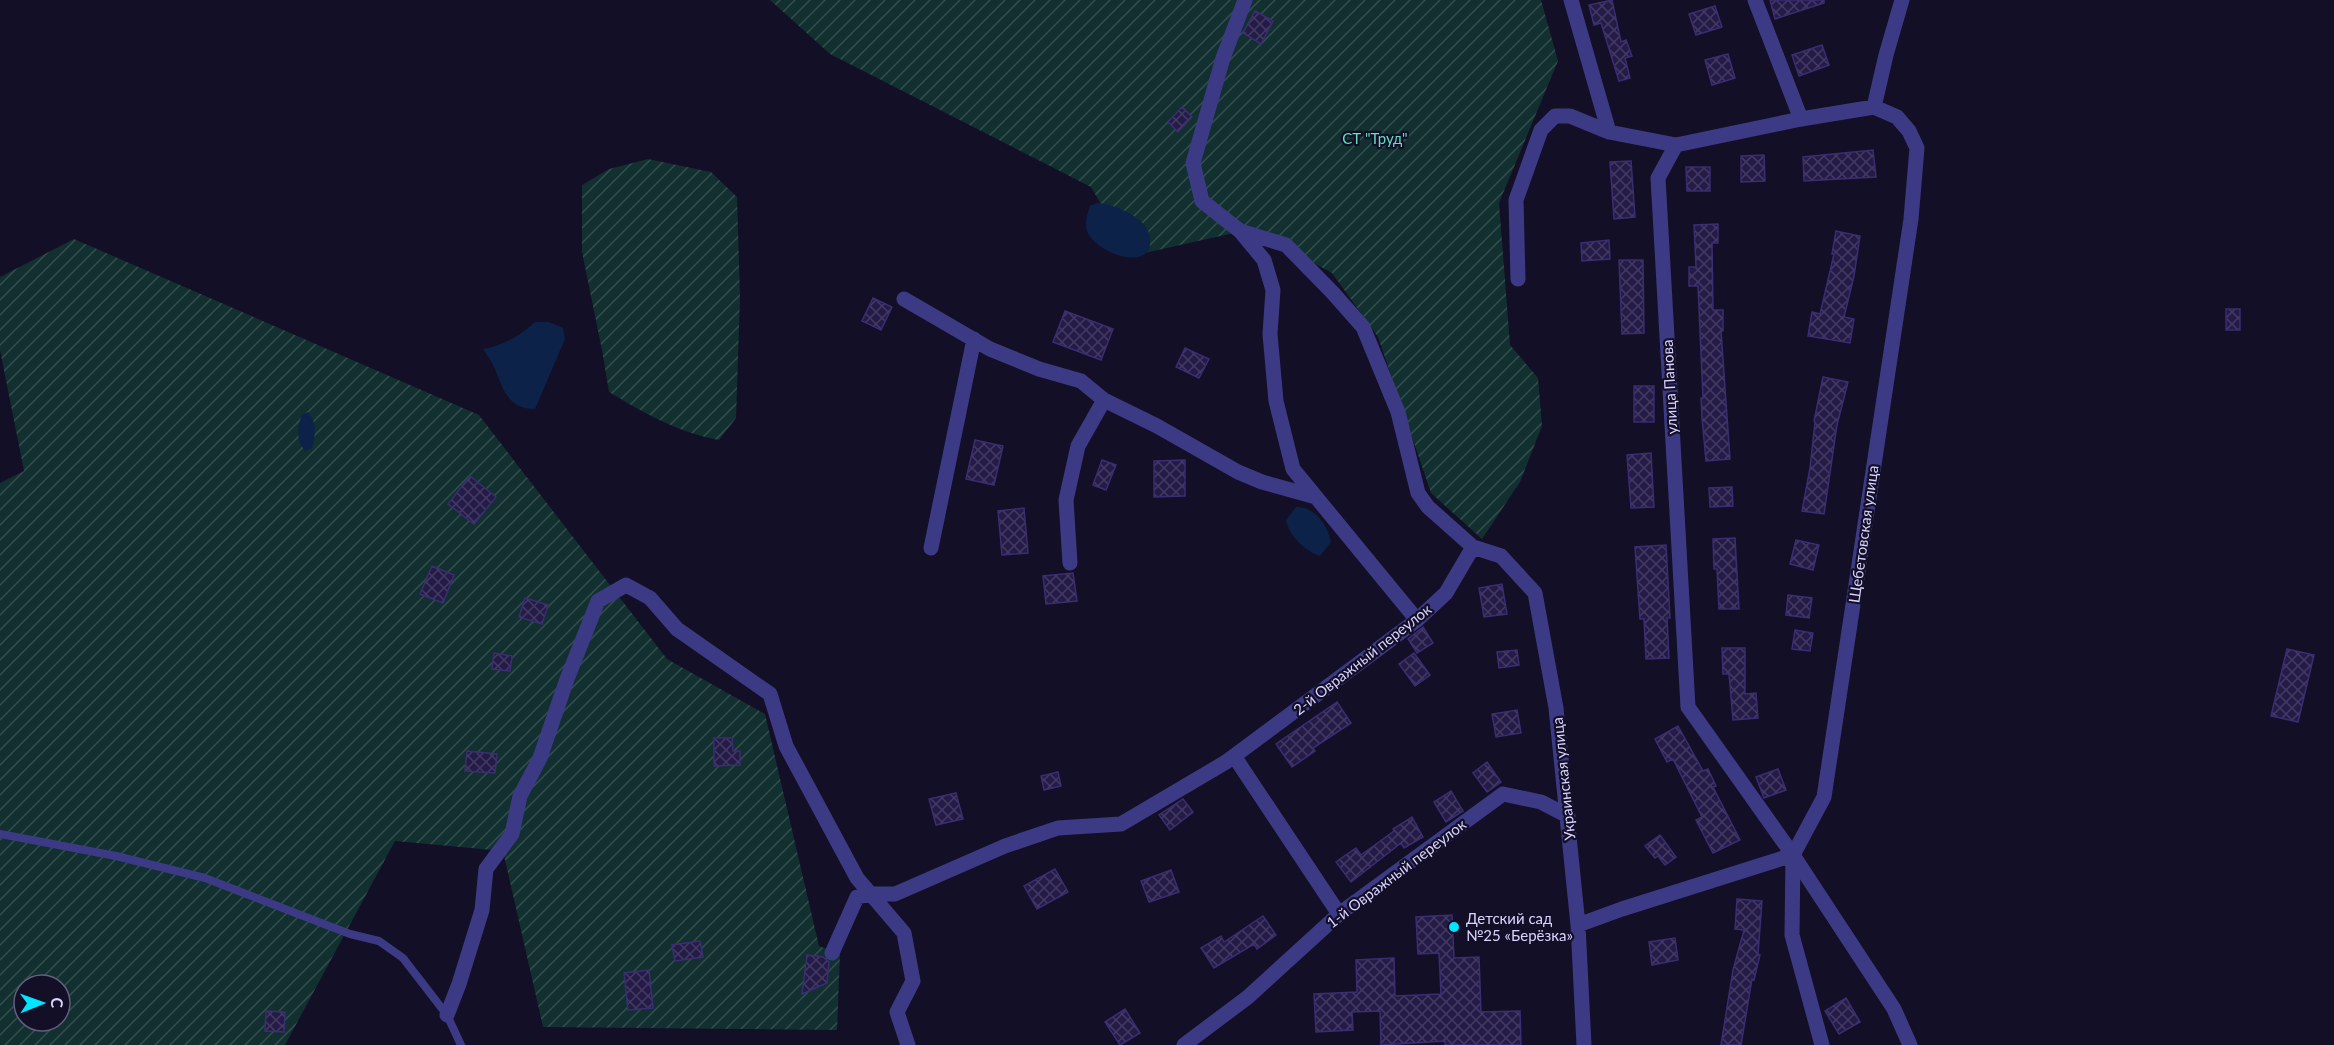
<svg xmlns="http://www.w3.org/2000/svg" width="2334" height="1045" font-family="Lato,sans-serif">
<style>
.garden{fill:url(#garden-furrows);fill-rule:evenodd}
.water{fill:#0c2248}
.building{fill:url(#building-cross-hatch);stroke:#3b2d73;stroke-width:1.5}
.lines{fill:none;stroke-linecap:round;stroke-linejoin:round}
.service{stroke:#3d3a85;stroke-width:8}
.minor{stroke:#3d3a85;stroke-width:15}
.tertiary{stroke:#3d3a85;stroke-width:15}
.poi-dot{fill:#00e5ff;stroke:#130f26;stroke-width:2}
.labels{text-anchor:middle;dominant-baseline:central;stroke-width:4.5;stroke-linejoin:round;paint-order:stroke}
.park-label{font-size:15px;fill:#5fe0c0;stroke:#130f26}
.street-label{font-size:15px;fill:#d9d4ff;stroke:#130f26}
.poi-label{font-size:15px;fill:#d9d4ff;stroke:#130f26;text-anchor:start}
</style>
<defs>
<pattern id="garden-furrows" width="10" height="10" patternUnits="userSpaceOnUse" patternTransform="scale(1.5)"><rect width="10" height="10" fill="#12302f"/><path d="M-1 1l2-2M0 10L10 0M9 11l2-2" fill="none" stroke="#344d4e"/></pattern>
<pattern id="building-cross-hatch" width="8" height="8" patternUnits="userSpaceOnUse" patternTransform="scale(1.5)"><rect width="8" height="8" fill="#241b47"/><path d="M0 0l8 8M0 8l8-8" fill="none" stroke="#433b63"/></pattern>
</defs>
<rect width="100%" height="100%" fill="#130f26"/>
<path class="garden" d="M770,0H1541L1558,61L1499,203L1510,345L1538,378L1542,426L1520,482L1482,539L1431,493L1378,337L1332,273L1252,229L1131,256L1091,187L830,54Z
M648,159L711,172L737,197L740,297L736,418L719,440C679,433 644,413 609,392L602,350L582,252V185L609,169Z
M74,239L479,415L667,659L765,714L819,946L840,954L837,1030L543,1027L503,851L395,841L285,1045H0V483L24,471L0,350V277ZM24,985H60V1021H24Z"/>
<path class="water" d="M1097,203C1114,204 1150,218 1150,239C1150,243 1151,249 1147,252C1134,267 1095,249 1088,233C1084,225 1087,214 1090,206Z
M535,322H549L563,328L565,339L535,409C508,409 503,389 495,369C492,362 487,355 483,349C503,345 520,336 535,322Z
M308,412C318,426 315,432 312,448L305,451C296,439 297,428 302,415Z
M1296,507C1314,506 1328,525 1331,542L1320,556C1305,551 1289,536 1286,520Z"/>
<path class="building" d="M1612,0L1621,42L1626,40L1632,56L1625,58L1630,78L1619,81L1601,23L1594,25L1589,5Z
M1770,0H1824V3L1775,19Z
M1715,6L1722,27L1696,35L1689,14Z
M1255,11L1273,21L1261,44L1243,33Z
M1822,45L1829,65L1799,76L1792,55Z
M1728,54L1735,78L1712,85L1705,60Z
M1182,107L1192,117L1178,132L1168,122Z
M1873,150L1876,177L1804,181L1803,157Z
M1764,155L1765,181L1741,182V156Z
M1631,161L1635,217L1614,219L1610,162Z
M1686,167H1710V191H1687Z
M1718,224V243H1712L1713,310H1723V331H1721L1730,459L1706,461L1702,418L1701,398H1703L1698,286H1689V267H1696L1694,225Z
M1836,231L1860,236L1854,276L1844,317L1854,319L1850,343L1808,336L1812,312L1820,314L1834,254H1832Z
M1609,240L1610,259L1582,261L1581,243Z
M1619,260H1643L1644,333L1622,334Z
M873,298L892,307L881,330L862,321Z
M2226,309H2240V330H2226Z
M1065,311L1113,329L1101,360L1053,342Z
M1185,348L1209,359L1199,378L1176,367Z
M1823,377L1848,382L1837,425L1824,514L1802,511L1810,468L1815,422L1814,421Z
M1634,386H1654V422H1634Z
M975,440L1003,446L994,485L966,479Z
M1651,453L1654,507L1631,508L1627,455Z
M1102,460L1116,465L1106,490L1093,485Z
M1185,460V496L1154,497V461Z
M470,476L496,497L474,524L448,504Z
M1732,487L1733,506L1710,507L1709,488Z
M1024,508L1028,553L1002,555L998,511Z
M1735,538L1739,609H1719L1717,569H1714L1713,539Z
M1796,540L1819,545L1813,570L1790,564Z
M1666,545L1670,618H1667L1669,658L1646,659L1644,619H1640L1635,547Z
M432,566L454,575L443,603L420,594Z
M1073,573L1077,601L1046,604L1043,576Z
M1502,584L1507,614L1484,617L1479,588Z
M1788,595L1812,598L1809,618L1786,615Z
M525,598L548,605L542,624L519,617Z
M1423,627L1433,643L1417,653L1408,639Z
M1795,630L1813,633L1810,651L1792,649Z
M1722,648H1745V694L1756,693L1758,718L1733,720L1729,674H1723Z
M2287,649L2314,655L2298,722L2271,716Z
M1517,650L1519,665L1499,668L1497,652Z
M494,653L512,656L510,671L492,669Z
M1414,653L1430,675L1415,686L1399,664Z
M1337,702L1351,723L1313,748L1315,751L1292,767L1276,744Z
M1517,710L1521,733L1496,737L1492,714Z
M1678,726L1703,771L1708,769L1716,786L1713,787L1740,840L1713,853L1696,820L1702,817L1673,759L1667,762L1655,739Z
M714,738H732L733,751H740V765L714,766Z
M467,751L497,754L495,773L465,771Z
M1487,762L1501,782L1487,792L1473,773Z
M1778,769L1786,790L1764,798L1756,777Z
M1058,772L1061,786L1044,790L1041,776Z
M1451,791L1463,811L1446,822L1434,802Z
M956,793L963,819L936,825L929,799Z
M1183,799L1193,812L1170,830L1159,815Z
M1412,817L1423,837L1404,848L1401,843L1351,882L1336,862L1356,848L1361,855L1394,831L1393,829Z
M1660,835L1676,857L1665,865L1658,856L1655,858L1645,846Z
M1055,869L1068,892L1037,909L1024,886Z
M1171,870L1179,892L1149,902L1141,881Z
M1737,899L1762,901L1758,954L1760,955L1754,980L1752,979L1741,1045H1721L1733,970L1744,930L1735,929Z
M1452,915L1454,958L1479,957L1481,1012L1520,1011L1521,1045H1445V1041L1381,1045L1380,1011L1352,1012L1353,1030L1316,1032L1314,994L1357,992L1356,960L1394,958L1395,996L1441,994L1439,953L1418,954L1416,917Z
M1263,916L1276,935L1257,949L1254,944L1214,968L1201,948L1221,936L1224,942Z
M1675,938L1678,960L1652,965L1649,942Z
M700,941L703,957L675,961L672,945Z
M807,955L823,957L829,962L827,983L802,994Z
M649,970L653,1008L628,1010L624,973Z
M1846,998L1860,1022L1839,1034L1825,1011Z
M1125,1009L1140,1033L1120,1045L1105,1022Z
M266,1011L285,1012L284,1032L265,1031Z"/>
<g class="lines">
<path class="service" d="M0,834L116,856L205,878L350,934L379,941L403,958L447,1015L461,1045"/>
<path class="minor" d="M1245,0L1223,58L1193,163L1202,201L1240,231L1286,245L1333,293L1363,327L1398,412L1418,493L1428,507L1473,547L1501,556L1535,593L1556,708L1578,925L1584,1045
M1571,0L1609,132L1676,145
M1874,107L1886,55L1902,0
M1801,119L1874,107L1897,117L1909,131L1917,148L1911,219L1824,797L1793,855L1792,935L1822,1045
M1240,231L1264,260L1273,290L1270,334L1276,401L1293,469L1417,620
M1518,279L1516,200L1541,130L1555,116H1570L1609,132
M904,299L990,349L1039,369L1081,381L1104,400L1157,426L1238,472L1262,482L1316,497
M931,548L974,339
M1070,563L1066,500L1078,446L1104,400
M1234,756L1339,914
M1578,925L1622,909L1793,855
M832,953L857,897L872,894H895L1005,846L1058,828L1121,824L1226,762L1417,620L1446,593L1473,547
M447,1015L459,984L482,910L486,869L512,834L520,796L540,758L567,679L598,601L626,585L650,598L677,629L770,694L786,746L857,878L904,933L913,981L897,1012L908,1045
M1184,1045L1248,997L1339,914L1503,794L1541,802L1568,816"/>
<path class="tertiary" d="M1755,0L1801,119L1676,145L1658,178L1688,707L1793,855L1894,1009L1910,1045"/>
</g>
<circle class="poi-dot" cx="1454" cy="927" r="6"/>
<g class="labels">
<g class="park-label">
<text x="1375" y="138">СТ "Труд"</text>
</g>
<g class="street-label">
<text transform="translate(1669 387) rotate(-93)">улица Панова</text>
<text transform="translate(1863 534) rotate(-82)">Щебетовская улица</text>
<text transform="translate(1362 659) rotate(-38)">2-й Овражный переулок</text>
<text transform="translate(1563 779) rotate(-96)">Украинская улица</text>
<text transform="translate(1396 873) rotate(-37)">1-й Овражный переулок</text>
</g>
<g class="poi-label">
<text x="1466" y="918">Детский сад<tspan x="1466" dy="17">№25 «Берёзка»</tspan></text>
</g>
</g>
<g transform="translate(42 1003) rotate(89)"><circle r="28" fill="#130f26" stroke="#625e7d" stroke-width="1.5"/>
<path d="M0-4.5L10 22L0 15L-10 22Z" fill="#00e5ff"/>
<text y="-9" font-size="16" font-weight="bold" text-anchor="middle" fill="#d9d4ff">С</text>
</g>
</svg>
